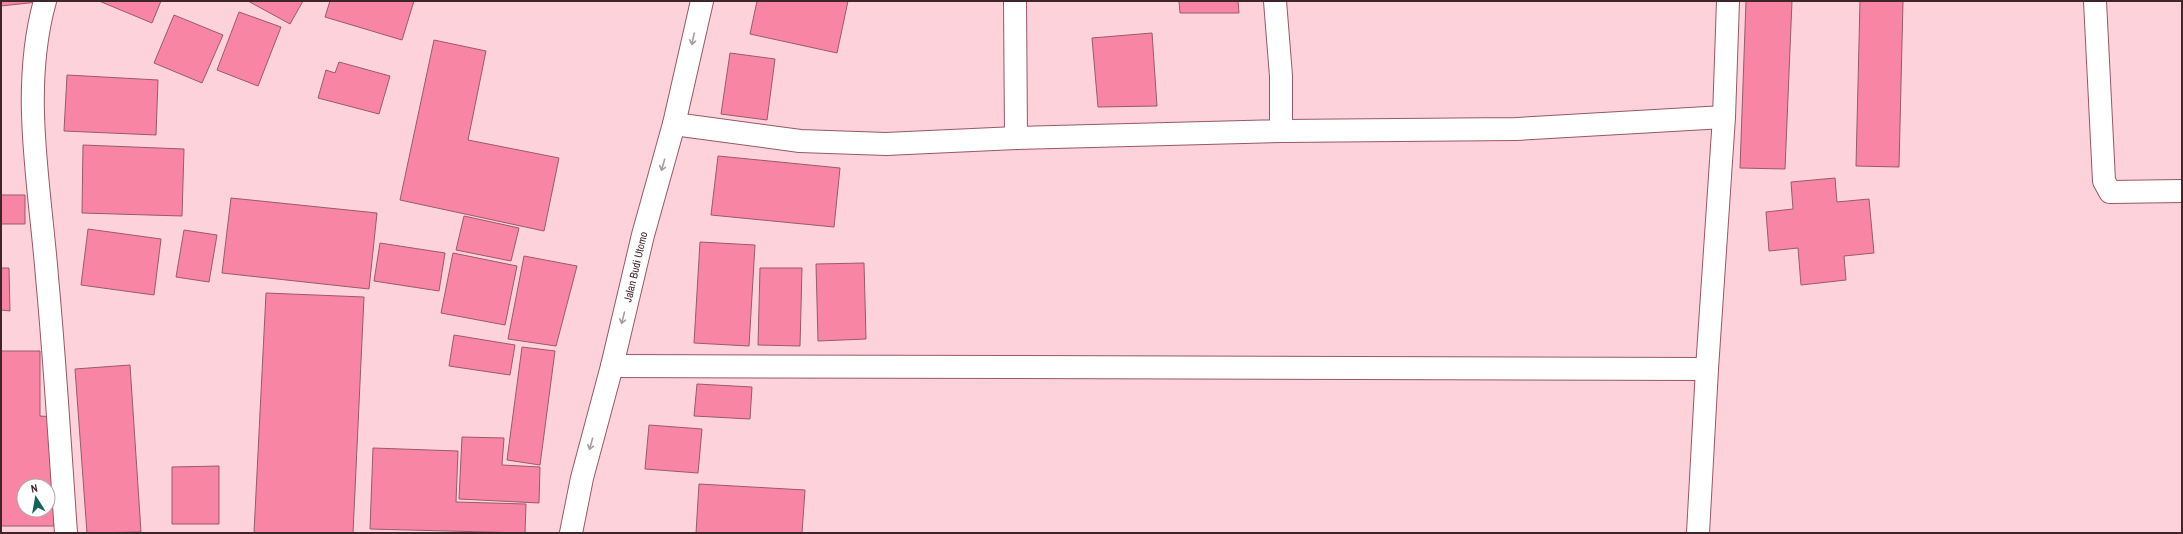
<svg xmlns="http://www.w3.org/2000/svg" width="2183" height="534" font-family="'Archivo Narrow',sans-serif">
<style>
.building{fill:#f985a5;stroke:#995a6a;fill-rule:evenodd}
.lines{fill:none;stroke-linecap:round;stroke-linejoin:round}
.minor-casing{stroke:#975868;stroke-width:24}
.minor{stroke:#fff;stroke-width:22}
.oneway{stroke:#a99ca0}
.labels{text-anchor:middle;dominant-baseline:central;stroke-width:3;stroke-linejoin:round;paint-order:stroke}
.street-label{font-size:11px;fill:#3f242b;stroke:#fff}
</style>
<rect width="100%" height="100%" fill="#fed2db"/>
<path class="building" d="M1,1H38V2L1,6Z
M99,1H161L152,23Z
M248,1H303L290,24Z
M330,1H414L402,40L325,17Z
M757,1H848L837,53L750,34Z
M1179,1H1238L1239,13H1180Z
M1746,1H1792L1785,169L1740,168Z
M1860,1H1903L1899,167L1856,166Z
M239,12L281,27L258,86L217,70Z
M174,15L223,35L202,83L154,63Z
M1152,33L1157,106L1098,107L1092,38Z
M434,40L486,51L468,140L559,158L544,231L400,200Z
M730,53L775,59L767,120L721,114Z
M339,62L390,76L379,114L318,98L326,70L335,73Z
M67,75L158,80L156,135L64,131Z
M83,145L184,149L182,216L82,213Z
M718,156L840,168L834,227L711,215Z
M1835,178L1837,202L1869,199L1874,253L1844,256L1846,280L1801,285L1798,248L1769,251L1766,212L1793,209L1791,182Z
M1,195H25V224H1Z
M231,198L377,213L369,289L222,273Z
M464,216L519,228L511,261L456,250Z
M88,229L161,239L154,295L81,285Z
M184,230L217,235L209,282L176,277Z
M700,242L755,245L749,346L694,343Z
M380,243L445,253L439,291L374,281Z
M453,253L517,266L505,325L441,313Z
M524,256L577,266L556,346L508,339Z
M864,263L866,339L818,341L816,264Z
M1,268H9L10,311L1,310Z
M760,268H802L800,346L758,345Z
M266,293L364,297L353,533H254Z
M454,335L515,345L510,375L449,366Z
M522,347L555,351L540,465L507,460Z
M1,351H40V416L54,417V526H1ZM24,486H48V510H24Z
M130,365L141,532L87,533L75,369Z
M697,384L752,387L750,419L694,416Z
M649,425L702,429L698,473L645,469Z
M462,437L504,438L502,465L540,467L539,503L459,499Z
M373,448L458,451L456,502L526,504L525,533L370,529Z
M219,466V524H172V467Z
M699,484L805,490L802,533H696Z"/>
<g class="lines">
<g class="minor-casing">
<g id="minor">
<path d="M45,1C20,90 40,186 47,277C55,362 60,448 66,533"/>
<path d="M1015,1L1016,138"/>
<path d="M2095,1L2104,181L2110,192L2182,191"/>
<path d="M674,124L800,141L886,144L1016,138L1281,131V76L1275,1"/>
<path d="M1281,131L1516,129L1724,117L1728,1"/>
<path d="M612,366L1707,369"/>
<path id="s1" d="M571,533L582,478L612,366L643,235L674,124L702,1"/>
<path d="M1698,533L1707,369L1724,117"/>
</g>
</g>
<use href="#minor" class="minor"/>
</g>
<defs><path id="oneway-shaft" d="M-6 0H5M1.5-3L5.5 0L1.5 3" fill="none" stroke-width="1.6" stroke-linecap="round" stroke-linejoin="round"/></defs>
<g class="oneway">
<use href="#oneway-shaft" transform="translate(693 39) rotate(102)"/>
<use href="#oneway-shaft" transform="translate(663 165) rotate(106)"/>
<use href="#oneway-shaft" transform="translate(623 318) rotate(104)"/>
<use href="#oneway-shaft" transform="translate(591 444) rotate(105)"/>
</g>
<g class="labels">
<g class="street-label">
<text stroke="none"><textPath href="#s1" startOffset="274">Jalan Budi Utomo</textPath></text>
</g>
</g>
<rect width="2183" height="534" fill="none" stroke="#3f242b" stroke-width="4"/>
<g transform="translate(36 498) rotate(349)"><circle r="19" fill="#ffffff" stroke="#b2a7aa"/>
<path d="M0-3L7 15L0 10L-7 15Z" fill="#17625a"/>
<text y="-6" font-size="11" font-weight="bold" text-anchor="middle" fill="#3f242b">N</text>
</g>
</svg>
